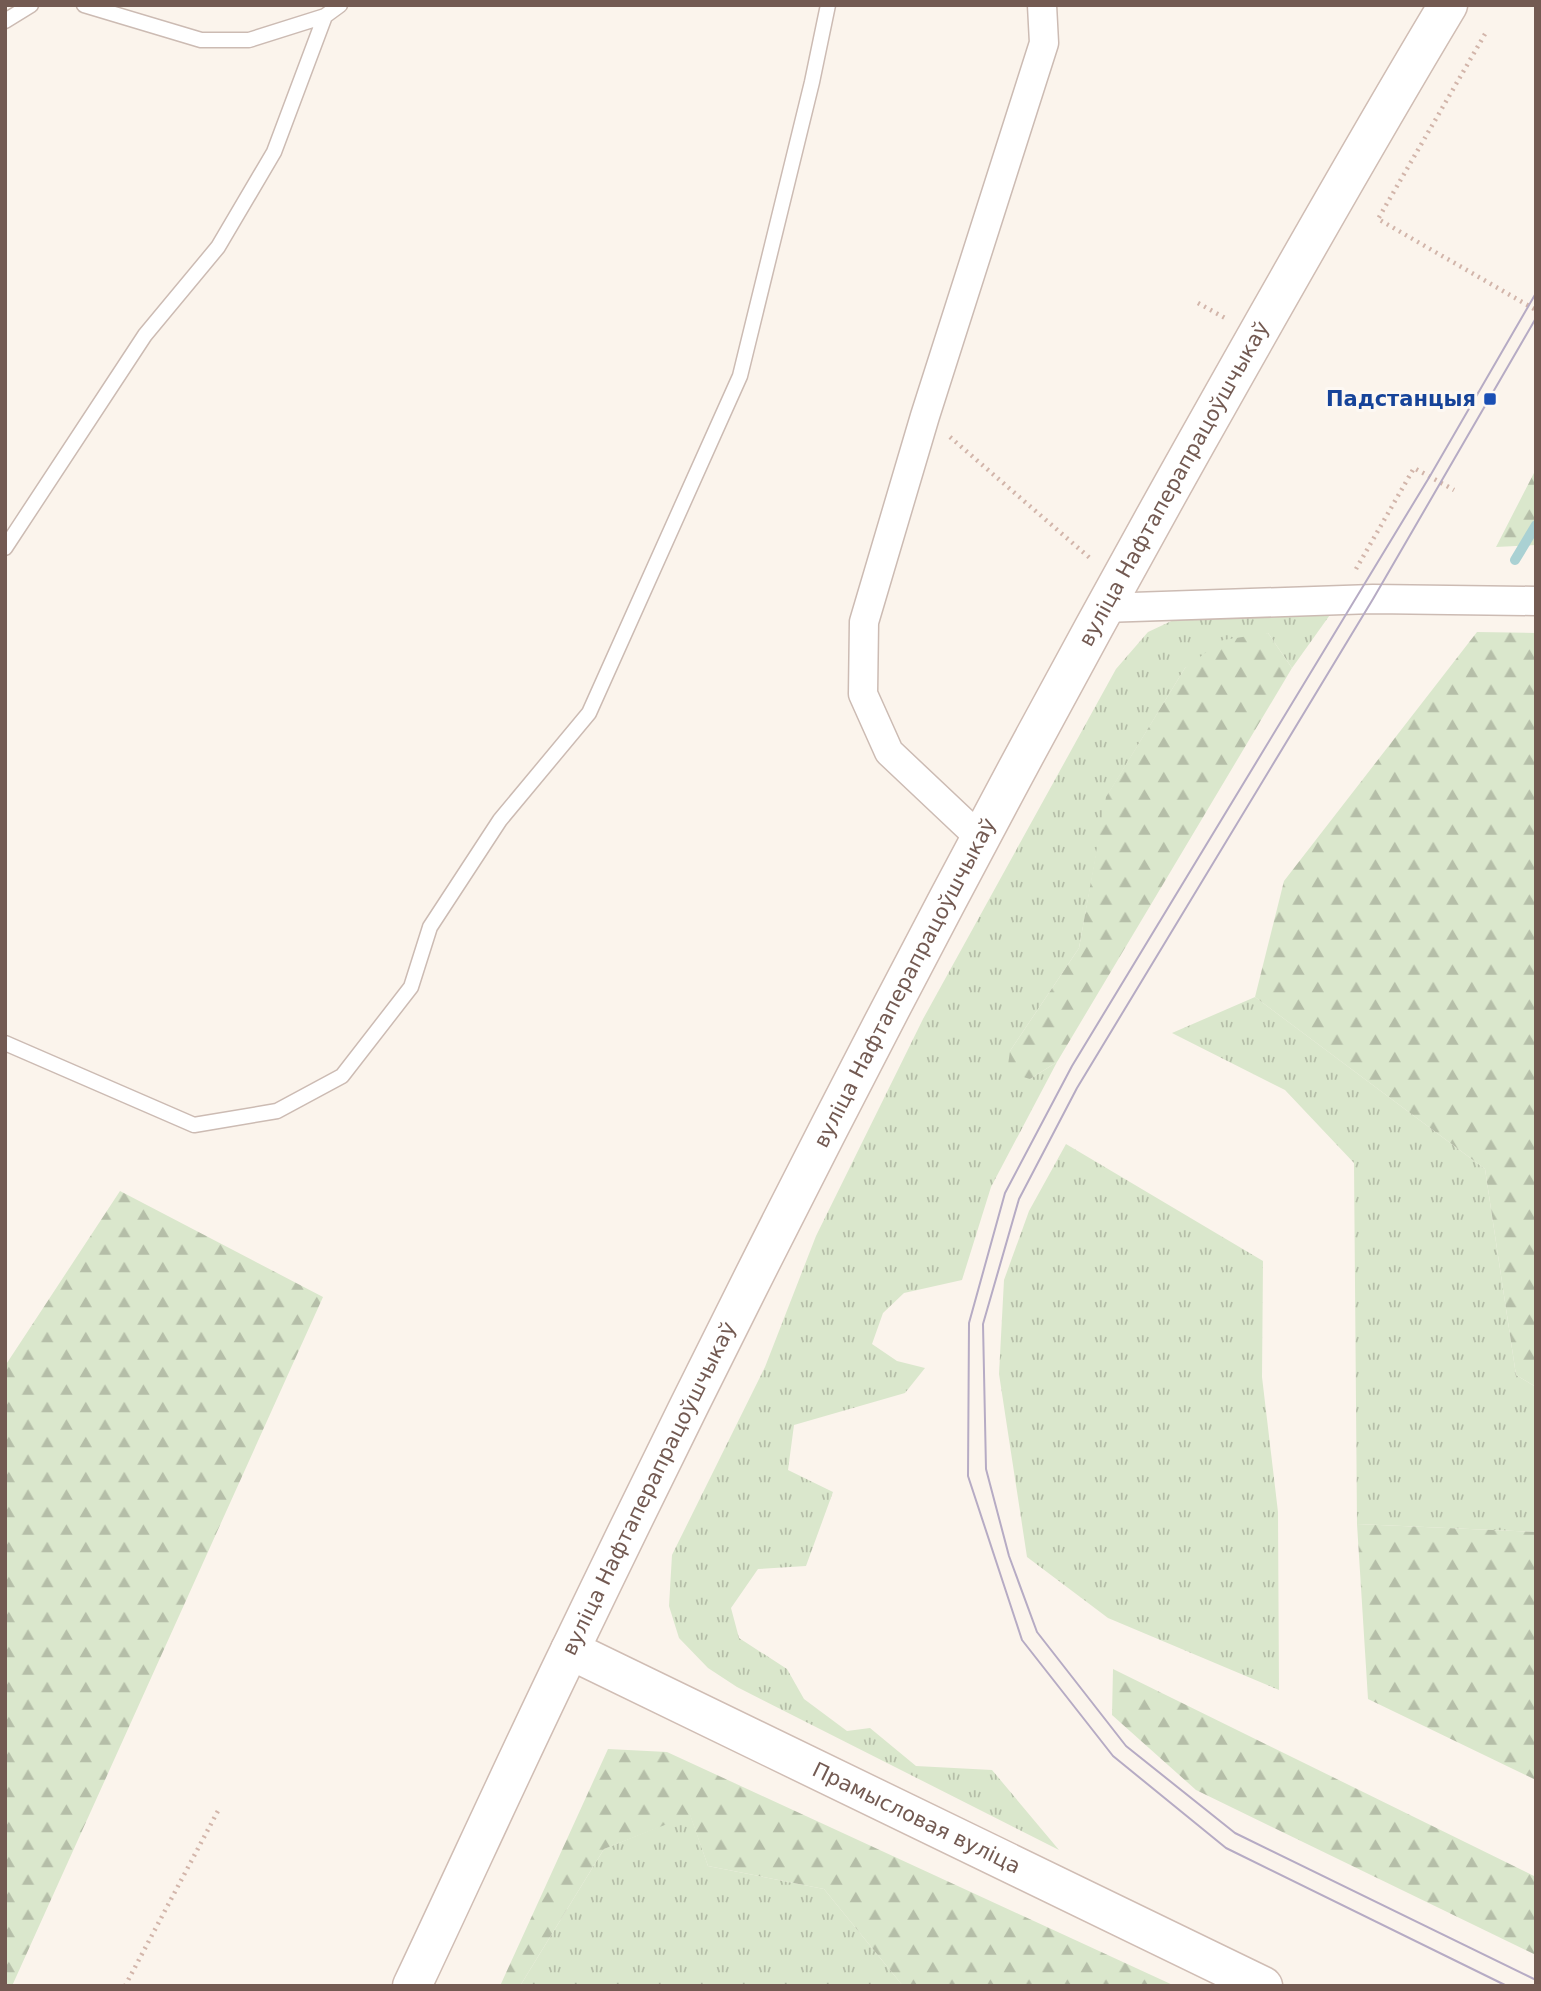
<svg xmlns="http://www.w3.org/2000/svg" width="1541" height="1991" font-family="'DejaVu Sans',sans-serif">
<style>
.grass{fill:url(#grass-tufts)}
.forest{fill:url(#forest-firs)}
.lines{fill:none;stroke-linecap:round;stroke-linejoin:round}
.stream{stroke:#aad1d3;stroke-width:10}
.lane-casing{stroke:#ccbbb3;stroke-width:17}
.street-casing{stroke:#ccbbb3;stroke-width:31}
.secondary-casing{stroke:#d0bdb4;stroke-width:41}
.path{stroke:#d2b5aa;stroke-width:4.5;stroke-dasharray:2 5;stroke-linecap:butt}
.lane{stroke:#fff;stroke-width:14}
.street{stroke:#fff;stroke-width:28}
.secondary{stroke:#fff;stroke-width:38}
.tram{stroke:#b6abc4;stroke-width:2}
.transit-dot{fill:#1a4fb4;stroke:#fdf8f3;stroke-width:2.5}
.labels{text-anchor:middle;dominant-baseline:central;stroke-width:6;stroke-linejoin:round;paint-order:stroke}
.transit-label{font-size:21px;font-weight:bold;fill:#164399;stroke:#fdf8f3;text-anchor:end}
.street-label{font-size:21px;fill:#735a52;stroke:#fdf8f3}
</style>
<defs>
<pattern id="grass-tufts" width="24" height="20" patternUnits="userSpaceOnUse" patternTransform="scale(1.75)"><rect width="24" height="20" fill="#dae7cc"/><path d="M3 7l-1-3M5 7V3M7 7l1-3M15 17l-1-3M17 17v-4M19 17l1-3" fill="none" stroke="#b5bea8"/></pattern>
<pattern id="forest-firs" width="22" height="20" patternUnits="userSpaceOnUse" patternTransform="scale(1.75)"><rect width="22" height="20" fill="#dae7cc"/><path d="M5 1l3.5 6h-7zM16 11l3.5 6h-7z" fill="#b5bea8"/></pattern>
</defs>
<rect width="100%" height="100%" fill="#fbf4ec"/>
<path class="grass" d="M1332,612L1292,668L1268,633L1185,668L1107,796L1079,948L1010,1051L1030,1079L1057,1062L991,1187L962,1280L904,1293L883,1313L872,1344L897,1361L925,1368L905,1393L794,1425L788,1470L833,1492L806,1566L758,1569L731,1608L739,1638L787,1669L804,1699L847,1731L870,1728L916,1766L992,1770L1059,1850L737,1687L708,1668L679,1638L669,1606L672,1555L765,1367L816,1236L923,1019L1116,669L1148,632L1180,617Z
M1255,997L1485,1169L1516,1375L1536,1387V1532L1357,1524L1354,1163L1285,1090L1172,1033Z
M1066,1144L1263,1261L1262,1377L1278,1512L1279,1690L1108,1618L1027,1557L999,1374L1004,1280L1029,1211Z
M690,1814L708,1866L824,1889L903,1986H520L604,1849Z"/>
<path class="forest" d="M1536,469V545L1496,547Z
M1477,632L1536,633V1387L1516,1375L1485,1169L1255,997L1284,881Z
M1268,633L1292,668L1057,1062L1030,1079L1007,1072L1010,1051L1079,948L1106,797L1185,668L1223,640Z
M120,1191L323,1297L12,1986H5V1366Z
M1357,1524L1536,1532V1780L1368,1699Z
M1113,1669L1536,1877V1955L1196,1790L1112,1715Z
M608,1749L667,1752L1175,1986H903L824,1889L708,1866L690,1815L604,1849L520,1986H500Z"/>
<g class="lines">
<path class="stream" d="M1515,560L1536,525"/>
<g class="lane-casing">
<path id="lane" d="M84,5L201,40H249L325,16
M5,21L31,5
M5,548L145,335L218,247L274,152L325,16L340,5
M5,1043L194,1125L277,1111L342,1076L411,987L430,927L500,820L589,713L740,376L812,82L828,5"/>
</g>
<g class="street-casing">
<path id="street" d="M1103,608L1373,599L1536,601
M979,837L889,752L863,694L864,622L925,416L1044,43L1042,5"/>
</g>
<g class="secondary-casing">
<g id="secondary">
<path id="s1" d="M570,1650L1263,1986"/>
<path id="s2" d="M412,1986C465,1874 516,1761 570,1650C766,1242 974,839 1196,443C1278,297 1361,150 1448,5"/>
</g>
</g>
<path class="path" d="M1485,34L1378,219L1536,310
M1198,303L1225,318
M950,437L1091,559
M1356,569L1414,468L1454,490
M125,1986L220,1807"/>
<use href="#lane" class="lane"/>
<use href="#street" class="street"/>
<use href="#secondary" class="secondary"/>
<path class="tram" d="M1536,318L1373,599L1077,1088L1019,1199L983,1324L986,1469L1009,1556L1037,1632L1126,1746L1235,1833L1536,1980
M1507,1986L1226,1848L1113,1756L1022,1640L968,1476L969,1323L1005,1193L1072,1066L1430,476L1536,293"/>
</g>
<rect class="transit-dot" x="1483" y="392" width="14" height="14" rx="3.5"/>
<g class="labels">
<g class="transit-label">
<text x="1476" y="399">Падстанцыя</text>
</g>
<g class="street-label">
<text stroke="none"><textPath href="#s2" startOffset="1685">вуліца Нафтаперапрацоўшчыкаў</textPath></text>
<text stroke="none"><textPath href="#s2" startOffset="1118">вуліца Нафтаперапрацоўшчыкаў</textPath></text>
<text stroke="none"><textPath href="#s2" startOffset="551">вуліца Нафтаперапрацоўшчыкаў</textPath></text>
<text stroke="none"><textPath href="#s1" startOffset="385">Прамысловая вуліца</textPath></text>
</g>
</g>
<rect width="1541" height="1991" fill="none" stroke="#735a52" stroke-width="14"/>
</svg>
